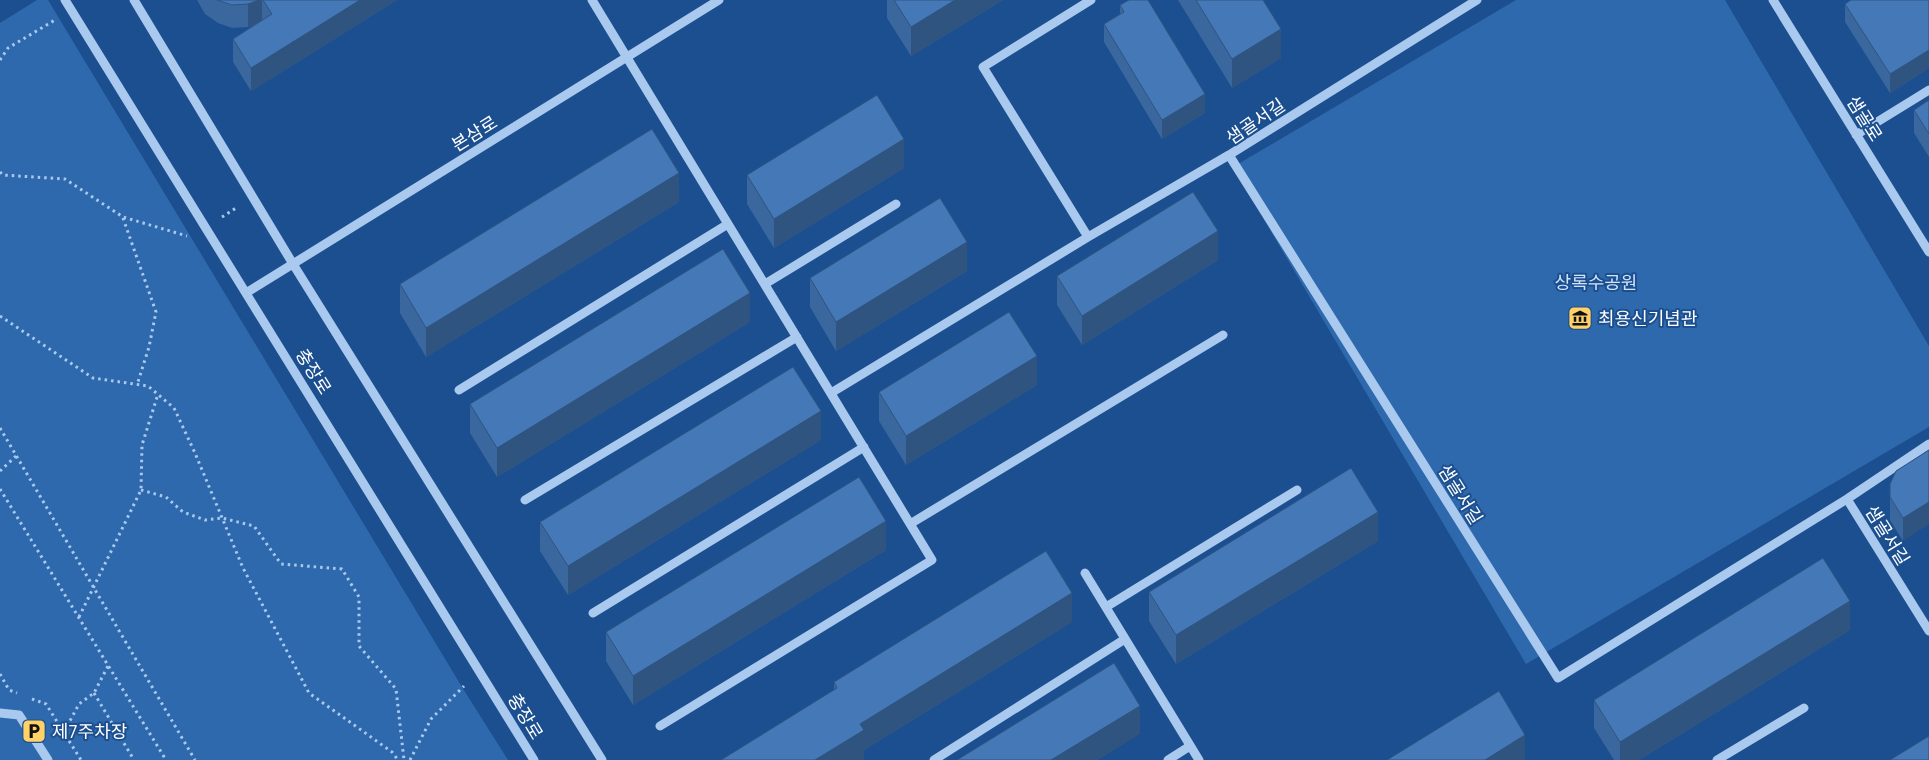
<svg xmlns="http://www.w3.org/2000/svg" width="1929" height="760" font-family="Manrope,'Noto Sans KR',sans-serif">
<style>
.green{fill:#2e69ad}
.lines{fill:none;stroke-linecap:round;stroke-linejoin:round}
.path{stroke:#a9c9ee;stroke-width:3;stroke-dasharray:2.5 4;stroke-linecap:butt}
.minor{stroke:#a9c9ee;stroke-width:9}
.wall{fill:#3a679d}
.shaded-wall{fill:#305480}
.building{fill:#4478b7;stroke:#305480}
.labels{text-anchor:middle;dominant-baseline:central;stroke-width:4;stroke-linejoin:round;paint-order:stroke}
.street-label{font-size:18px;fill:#fff;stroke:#1b4f8f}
.park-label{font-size:18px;fill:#cfe3fa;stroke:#1b4f8f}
.poi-label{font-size:18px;fill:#fff;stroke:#1b4f8f;text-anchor:start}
</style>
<rect width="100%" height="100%" fill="#1b4f8f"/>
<path class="green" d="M37,0H48L462,687L508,760H0V23Z
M1516,0H1725L1929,346V427L1526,664L1233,167Z"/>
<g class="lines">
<path class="path" d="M0,60L8,48L55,20
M0,172L3,175L65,179L123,217L187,236
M222,217L236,208
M123,218L156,312L149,347L137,385
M0,316L93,378L148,386L174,408L195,453L243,568L309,693L392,752L398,760
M0,428L195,760
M0,471L16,456
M0,489L166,760
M141,490L166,497L183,512L205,520L222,518L254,526L281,564L342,569L359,597V646L396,689L404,760
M79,617L141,490L142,445L158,394
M0,674L9,690L17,693
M94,693L134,760
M32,699L46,704L81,760
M64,732L79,704L94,693L108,666
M410,760L431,719L464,686"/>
<path class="minor" d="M65,0L534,760
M134,0L293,264L602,760
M592,0L932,560L660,726
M1477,0L1229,155L1558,678L1847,499L1929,444
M1773,0L1929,252
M1856,135L1929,90
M1088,237L983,67L1091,0
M765,284L896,204
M246,293L719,0
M459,390L728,224
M831,393L1088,237L1229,155
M1847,499L1929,631
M525,500L797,337
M910,524L1223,335
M1085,573L1199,760
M1106,607L1297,490
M593,613L864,447
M0,713L19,715L48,760
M934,760L1125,639
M1168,760L1190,746
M1717,760L1804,708"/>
</g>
<path class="wall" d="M197,0H397L251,91L233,62V39L255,24L248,27L232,28L218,23L205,14Z
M887,0H1003L911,56L887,18Z
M1178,0H1263L1281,58L1232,88Z
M1929,0V68L1890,93L1845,22V4Z
M1120,5L1205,113L1162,139L1104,42V24L1120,14Z
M1929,100V157L1914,133V110Z
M904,168L774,248L747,204V175Z
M679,202L426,357L400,313V284Z
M1218,260L1082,345L1057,305V276Z
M967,271L836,351L810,307V278Z
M750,322L497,477L470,433V404Z
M1037,385L906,465L879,421V392Z
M821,440L568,595L540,551V522Z
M1929,450L1903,541L1890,520V484Z
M1378,541L1176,664L1149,621V592Z
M886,550L633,705L606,661V632Z
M1072,622L864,750V759L834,690V682Z
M1850,630L1639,760H1614L1594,728V700Z"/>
<path class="shaded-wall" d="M259,0H262V21L248,27V4Z
M360,0H397L251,91V68Z
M955,0H1003L911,56V27Z
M1281,29V58L1232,88V59Z
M1929,50V68L1890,93V74Z
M1205,94V113L1162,139V120Z
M904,139V168L774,248V219Z
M679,173V202L426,357V328Z
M1218,231V260L1082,345V316Z
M967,242V271L836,351V322Z
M750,293V322L497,477V448Z
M1037,356V385L906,465V436Z
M821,411V440L568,595V566Z
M1929,502V524L1903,541V518Z
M1378,512V541L1176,664V635Z
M886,521V550L633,705V676Z
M1072,593V622L864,750V759L862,760H815L860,724Z
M1850,601V630L1639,760H1620V742Z
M1140,706V734L1098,760H1051Z
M1525,735V760H1485Z"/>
<path class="building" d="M217,0H259L248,4L232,5Z
M263,0H360L251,68L233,39L272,14Z
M894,0H955L911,27Z
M1129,0H1148L1205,94L1162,120L1104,24L1124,12L1120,5Z
M1196,0H1263L1281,29L1232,59Z
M1851,0H1929V50L1890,74L1845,4Z
M877,95L904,139L774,219L747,175Z
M1929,100V134L1914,110Z
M652,129L679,173L426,328L400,284Z
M1193,192L1218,231L1082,316L1057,276Z
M940,198L967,242L836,322L810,278Z
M723,249L750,293L497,448L470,404Z
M1009,312L1037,356L906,436L879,392Z
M793,367L821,411L568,566L540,522Z
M1929,450V502L1903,518L1890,497V484L1896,471Z
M1351,468L1378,512L1176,635L1149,592Z
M859,477L886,521L633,676L606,632Z
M1046,551L1072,593L860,724L864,730L815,760H721L837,688L834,682Z
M1823,558L1850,601L1620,742L1594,700Z
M1114,663L1140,706L1051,760H957Z
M1499,691L1525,735L1485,760H1387Z
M1929,736V760H1890Z"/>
<defs>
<g id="museum-square" transform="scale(1.25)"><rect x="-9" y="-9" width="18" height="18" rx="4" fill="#ffd166" stroke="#1b4f8f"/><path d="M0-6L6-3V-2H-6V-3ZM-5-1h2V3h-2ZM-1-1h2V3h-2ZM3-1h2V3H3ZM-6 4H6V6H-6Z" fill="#111"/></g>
<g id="parking-square" transform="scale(1.25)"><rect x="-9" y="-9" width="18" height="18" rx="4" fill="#ffd166" stroke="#1b4f8f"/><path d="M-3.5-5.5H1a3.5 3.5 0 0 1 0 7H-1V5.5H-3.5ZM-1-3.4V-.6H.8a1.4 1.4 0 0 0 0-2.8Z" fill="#111"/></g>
</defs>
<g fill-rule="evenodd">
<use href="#museum-square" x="1580" y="318"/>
<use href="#parking-square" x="34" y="731"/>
</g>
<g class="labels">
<g class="street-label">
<text transform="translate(1865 118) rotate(58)">샘골로</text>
<text transform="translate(1255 121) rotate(-34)">샘골서길</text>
<text transform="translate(474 133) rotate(-32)">본삼로</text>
<text transform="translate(314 371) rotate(58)">충장로</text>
<text transform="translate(1461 494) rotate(58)">샘골서길</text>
<text transform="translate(1888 535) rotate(58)">샘골서길</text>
<text transform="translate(526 716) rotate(59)">충장로</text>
</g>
<g class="park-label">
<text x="1596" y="282">상록수공원</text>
</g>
<g class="poi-label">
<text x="1598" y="318">최용신기념관</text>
<text x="52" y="731">제7주차장</text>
</g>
</g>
</svg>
